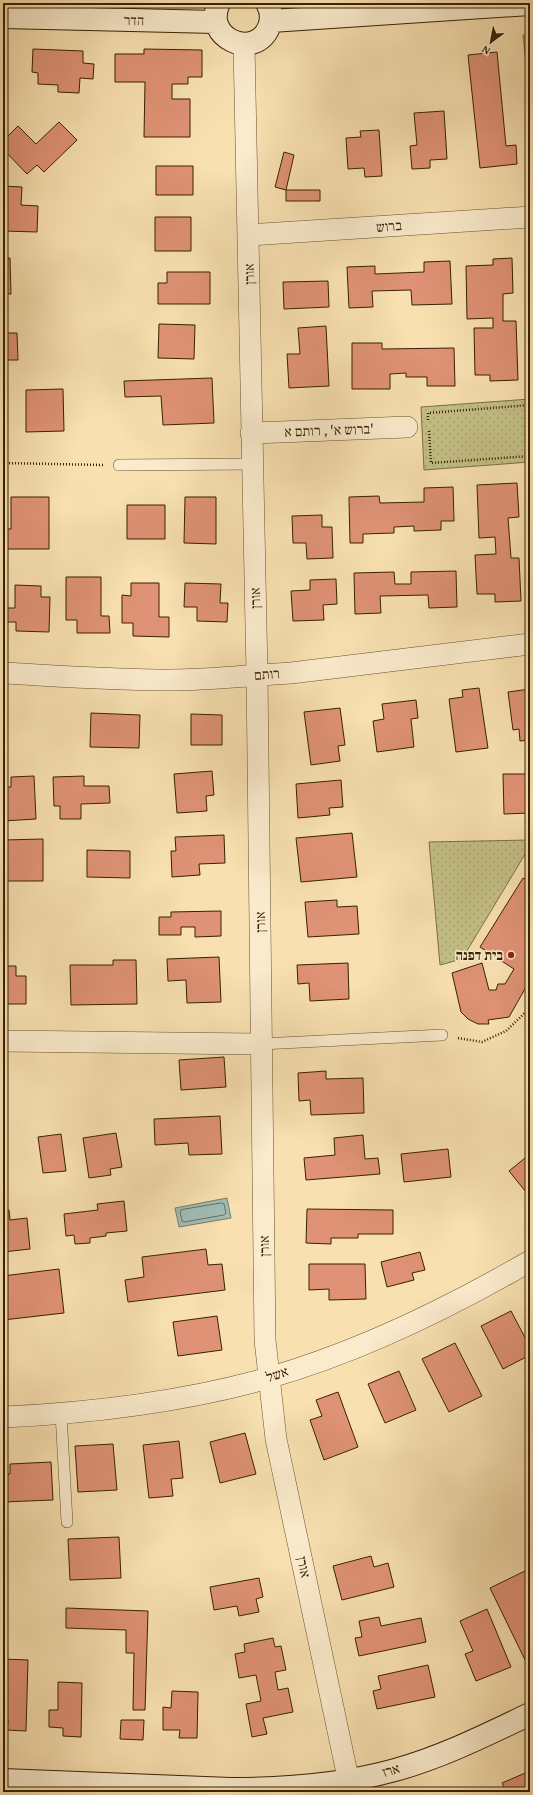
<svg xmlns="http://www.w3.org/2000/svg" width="533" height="1795" font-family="'Gentium Book Plus','Frank Ruhl Libre',serif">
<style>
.green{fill:url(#green-dots);stroke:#7e7044}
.water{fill:#9fbbb3;stroke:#767d6c}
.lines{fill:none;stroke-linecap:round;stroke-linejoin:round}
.shore{stroke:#6c6e5a;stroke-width:1}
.building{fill:#df9275;stroke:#382102}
.lane-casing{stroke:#68512e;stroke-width:12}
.street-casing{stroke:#68512e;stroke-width:22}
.secondary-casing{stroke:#382102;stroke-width:24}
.path{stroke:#382102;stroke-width:2.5;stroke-dasharray:1 2;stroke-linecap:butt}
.lane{stroke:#faebcc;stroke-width:11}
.street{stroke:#faebcc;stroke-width:21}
.secondary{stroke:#faebcc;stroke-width:22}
.poi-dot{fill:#8f2418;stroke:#faebcc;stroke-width:1.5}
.labels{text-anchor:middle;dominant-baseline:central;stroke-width:3;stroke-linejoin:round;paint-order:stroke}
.street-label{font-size:14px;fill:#382102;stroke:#faebcc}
.poi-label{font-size:14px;font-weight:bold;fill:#382102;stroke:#faebcc;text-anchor:end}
</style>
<defs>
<pattern id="green-dots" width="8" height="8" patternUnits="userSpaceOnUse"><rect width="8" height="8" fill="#c4c086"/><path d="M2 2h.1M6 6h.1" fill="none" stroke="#a9a572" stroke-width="1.8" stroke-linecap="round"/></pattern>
</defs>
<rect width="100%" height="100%" fill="#f8e0b0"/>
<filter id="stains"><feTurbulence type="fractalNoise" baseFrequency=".005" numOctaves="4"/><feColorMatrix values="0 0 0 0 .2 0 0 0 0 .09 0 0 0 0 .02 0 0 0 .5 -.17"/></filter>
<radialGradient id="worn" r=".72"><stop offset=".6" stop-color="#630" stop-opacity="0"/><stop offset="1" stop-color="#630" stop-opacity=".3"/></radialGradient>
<path class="green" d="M523,35H530V105Z
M530,399V462L424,470L421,407Z
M530,840V846L462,959L440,965L429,842Z"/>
<path class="water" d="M227,1198L231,1218L179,1227L175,1208Z"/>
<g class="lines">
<path class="shore" d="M222,1203L224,1204L226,1213L224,1215L184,1222L182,1221L180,1212L181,1210Z"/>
</g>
<path class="building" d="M3,49H7V68H3Z
M33,49L83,51V63L94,64L93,79L80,78L79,93L58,92V85L38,84V73L32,72Z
M144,49L202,50V77H188V84H172V99H190V137H144L145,82H115V54H144Z
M497,52L506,146L516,145L517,164L480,168L468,55Z
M444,111L447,159L430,160V168L412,169L410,146L417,145L414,113Z
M59,122L77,140L44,172L37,165L27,174L3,149V141L18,126L36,144Z
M379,130L382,176L365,177L364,168L348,169L346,138L361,137L360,131Z
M284,152L294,155L286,190L275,187Z
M156,166H193V195H156Z
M3,186L22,187L21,205L38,206L37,232L3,231Z
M286,190H320V201H286Z
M155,217H191V251H155Z
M10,258L11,294H3V259Z
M512,258L513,293L503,294V321H516L518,380L490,381V375H475L474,328H493V318L467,319L466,266L493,265V259Z
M450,261L452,304L412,305L411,290L372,291L373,307L349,308L347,267L375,266V274L424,272V262Z
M167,272H210V304H158V283H167Z
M328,281L329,307L284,309L283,282Z
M3,317H5V333H17L18,360H3Z
M159,324L195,325L194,359L158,358Z
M326,326L329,386L289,388L287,354H300L298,328Z
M352,343H382V349L454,348L455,386H427V377H406V373L390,374V389H352Z
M212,378L214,423L163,425L161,396L125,397L124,381Z
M63,389L64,431L26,432V390Z
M517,483L519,517L508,518L511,558H519L521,601L495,602V594H477L475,555L496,554L495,537L479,538L477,485Z
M453,487L454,521H441V530L414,531V526L394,527V533L363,534V543H350L349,497L379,496L380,503L424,502V488Z
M11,497H49V549H7V529H11Z
M185,497H216V544L184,543Z
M127,505H165V539H127Z
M322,515V527H332L333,558L307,559L306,543H293L292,516Z
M456,571L457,607L429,608L428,595L380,596L381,613L355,614L354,573L394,572L395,584H411V572Z
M66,577H101V616H109L110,633H77V620H66Z
M336,579L337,604L323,605L324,620L293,621L291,591L310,590V580Z
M131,583H159V617H169V637L133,636V623H122V595L131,596Z
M185,583L221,584L220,603H228L227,622L197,621V607H184Z
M15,585L41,586V597H50L49,632L16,631V622H4L5,608H15Z
M479,688L488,748L456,752L449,699L463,697L462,690Z
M530,689V740L520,741L519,729L513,730L508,692Z
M416,700L418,718L411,719L414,747L377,752L373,721L384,719L382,704Z
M340,708L345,745L338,746L340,761L311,765L304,712Z
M91,713L140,715L139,748L90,747Z
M191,714L222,715V745H191Z
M212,771L214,795L206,796L207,811L177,813L174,774Z
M503,774H530V813L504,814Z
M34,776L36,819L3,821V787H11V777Z
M84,776V786H109L110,803L81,804V819H60V806H54L53,777Z
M341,780L343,807L329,808L330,815L298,818L296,784Z
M352,833L357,877L301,882L296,838Z
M224,835L225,863L199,864L200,875L172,877L171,851H176L175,837Z
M43,839V881H3V840Z
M87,850L130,851V878L87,877Z
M523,878L530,882V980L509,1017L488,1020L489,1024H478L468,1019L461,1012L452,973L482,963L489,990H496L498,984H505L514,969L480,947Z
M337,900V907L357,906L359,934L308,937L305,902Z
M221,911V936L195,937V927H181V935H159V917H171V912Z
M219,957L221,1002L187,1003L186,980L168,981L167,959Z
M113,960H136L137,1004L71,1005L70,965H113Z
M348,963L349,999L310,1001L309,983L298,984L297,965Z
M3,966H16V976H26V1004H5V999H3Z
M224,1057L226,1087L181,1090L179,1060Z
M326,1071V1079L363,1078L364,1113L311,1115L310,1100L299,1101L298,1073Z
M220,1116L222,1154L189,1155L188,1143L155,1145L154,1119Z
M116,1133L122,1167L110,1169L111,1175L89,1178L83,1138Z
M61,1134L66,1171L43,1173L38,1137Z
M363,1135L365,1159L378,1158L380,1174L306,1180L304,1158L335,1155L334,1138Z
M448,1149L451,1177L404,1182L401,1154Z
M530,1154V1197L509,1171Z
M124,1201L127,1231L106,1233V1236L90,1238V1243L75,1244L74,1235L66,1236L64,1214L98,1210L97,1204Z
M307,1209L393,1210V1234H358V1238H331V1244L306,1243Z
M3,1210H9L10,1220L27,1218L30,1249L3,1252Z
M206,1249L208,1265L222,1264L225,1290L128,1302L125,1280L144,1277L142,1257Z
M420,1252L425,1270L412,1273L414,1280L387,1287L381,1262Z
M309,1264H365L366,1299L329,1300V1289L309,1290Z
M59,1269L64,1313L3,1320V1276Z
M511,1311L530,1347V1355L503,1369L481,1326Z
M217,1316L222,1350L178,1356L173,1322Z
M455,1343L482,1396L449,1412L422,1359Z
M399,1371L416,1410L385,1423L368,1384Z
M338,1392L358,1447L324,1460L310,1420L322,1416L316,1400Z
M245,1433L256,1474L220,1483L210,1442Z
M179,1441L183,1478L171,1479L173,1496L149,1498L143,1445Z
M113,1444L117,1490L78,1492L75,1446Z
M51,1462L53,1500L3,1502V1474H10V1464Z
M119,1537L121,1578L70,1580L68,1539Z
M371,1556L374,1567L388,1563L394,1587L342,1600L333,1566Z
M527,1570L530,1575L529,1668L490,1588Z
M259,1578L263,1597L256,1599L259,1612L239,1616L237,1606L214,1610L210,1587Z
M66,1608L148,1611L145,1710H133L134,1653H126V1630L66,1628Z
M487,1609L511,1667L476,1681L465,1654L473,1651L460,1621Z
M379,1617L381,1626L421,1618L426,1642L359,1656L355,1638L362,1637L359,1621Z
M273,1638L275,1647L281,1646L286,1670L275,1672L278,1690L288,1688L293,1712L263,1718L267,1734L252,1737L246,1704L261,1701L256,1675L239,1678L235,1654L245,1652L244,1644Z
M3,1659L28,1660L26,1731L7,1730L8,1720H3Z
M428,1665L435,1697L377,1709L373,1691L381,1689L378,1676Z
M58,1682L82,1683L81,1737L63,1736V1728L49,1727V1710H58Z
M172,1691L198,1692L197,1738H179L180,1730H163V1707L171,1708Z
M121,1720H144L143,1740L120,1739Z
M530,1771V1792H506L502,1783Z"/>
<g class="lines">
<g class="lane-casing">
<path id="lane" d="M119,465L252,464
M261,1044L442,1035
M61,1413L67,1522"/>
</g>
<g class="street-casing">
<path id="street" d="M244,44L257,674L265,1340L276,1439L351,1792
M248,235L530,217
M251,433L407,427
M3,673C59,676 114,680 170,680C211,680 251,675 291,673L530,644
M3,1041L261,1044
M3,1417C89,1413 186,1401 268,1378C359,1352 449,1308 530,1261"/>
</g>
<g class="secondary-casing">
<path id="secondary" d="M219,3C202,38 255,61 269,27C272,19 271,10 267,3
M3,17L216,22
M271,21L530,4
M3,1780L230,1789C287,1789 341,1785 395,1770C442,1757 486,1735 530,1714"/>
</g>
<path class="path" d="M428,420V413L530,405
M429,431L431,463L530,456
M3,463L103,465
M458,1038L482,1042L506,1031L530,1008"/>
<use href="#lane" class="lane"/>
<use href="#street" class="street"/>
<use href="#secondary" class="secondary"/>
</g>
<circle class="poi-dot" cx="511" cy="955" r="4"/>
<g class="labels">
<g class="street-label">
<text transform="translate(134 20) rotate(1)">הדר</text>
<text transform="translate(389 226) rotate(-4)">ברוש</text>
<text transform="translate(249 274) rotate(-91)">אורן</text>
<text transform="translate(329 430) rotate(-2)">ברוש א' , רותם א'</text>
<text transform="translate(255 598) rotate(-91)">אורן</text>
<text transform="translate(267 674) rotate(-4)">רותם</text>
<text transform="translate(260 922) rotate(-91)">אורן</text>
<text transform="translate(264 1246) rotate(-91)">אורן</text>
<text transform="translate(277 1374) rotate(-18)">אשל</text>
<text transform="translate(304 1567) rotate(78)">אורן</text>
<text transform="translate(391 1770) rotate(-16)">ארז</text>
</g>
<g class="poi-label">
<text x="503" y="955">בית דפנה</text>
</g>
</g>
<rect width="533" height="1795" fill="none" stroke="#f8e0b0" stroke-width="16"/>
<rect x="4" y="4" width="525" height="1787" fill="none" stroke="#382102" stroke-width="2"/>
<rect x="8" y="8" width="517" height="1779" fill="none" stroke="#382102"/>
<g transform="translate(491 42) rotate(212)" stroke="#faebcc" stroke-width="3" paint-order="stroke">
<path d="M0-3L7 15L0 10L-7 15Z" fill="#382102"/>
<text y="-6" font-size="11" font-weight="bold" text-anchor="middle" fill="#382102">N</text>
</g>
<rect width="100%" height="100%" filter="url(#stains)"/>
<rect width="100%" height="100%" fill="url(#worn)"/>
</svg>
